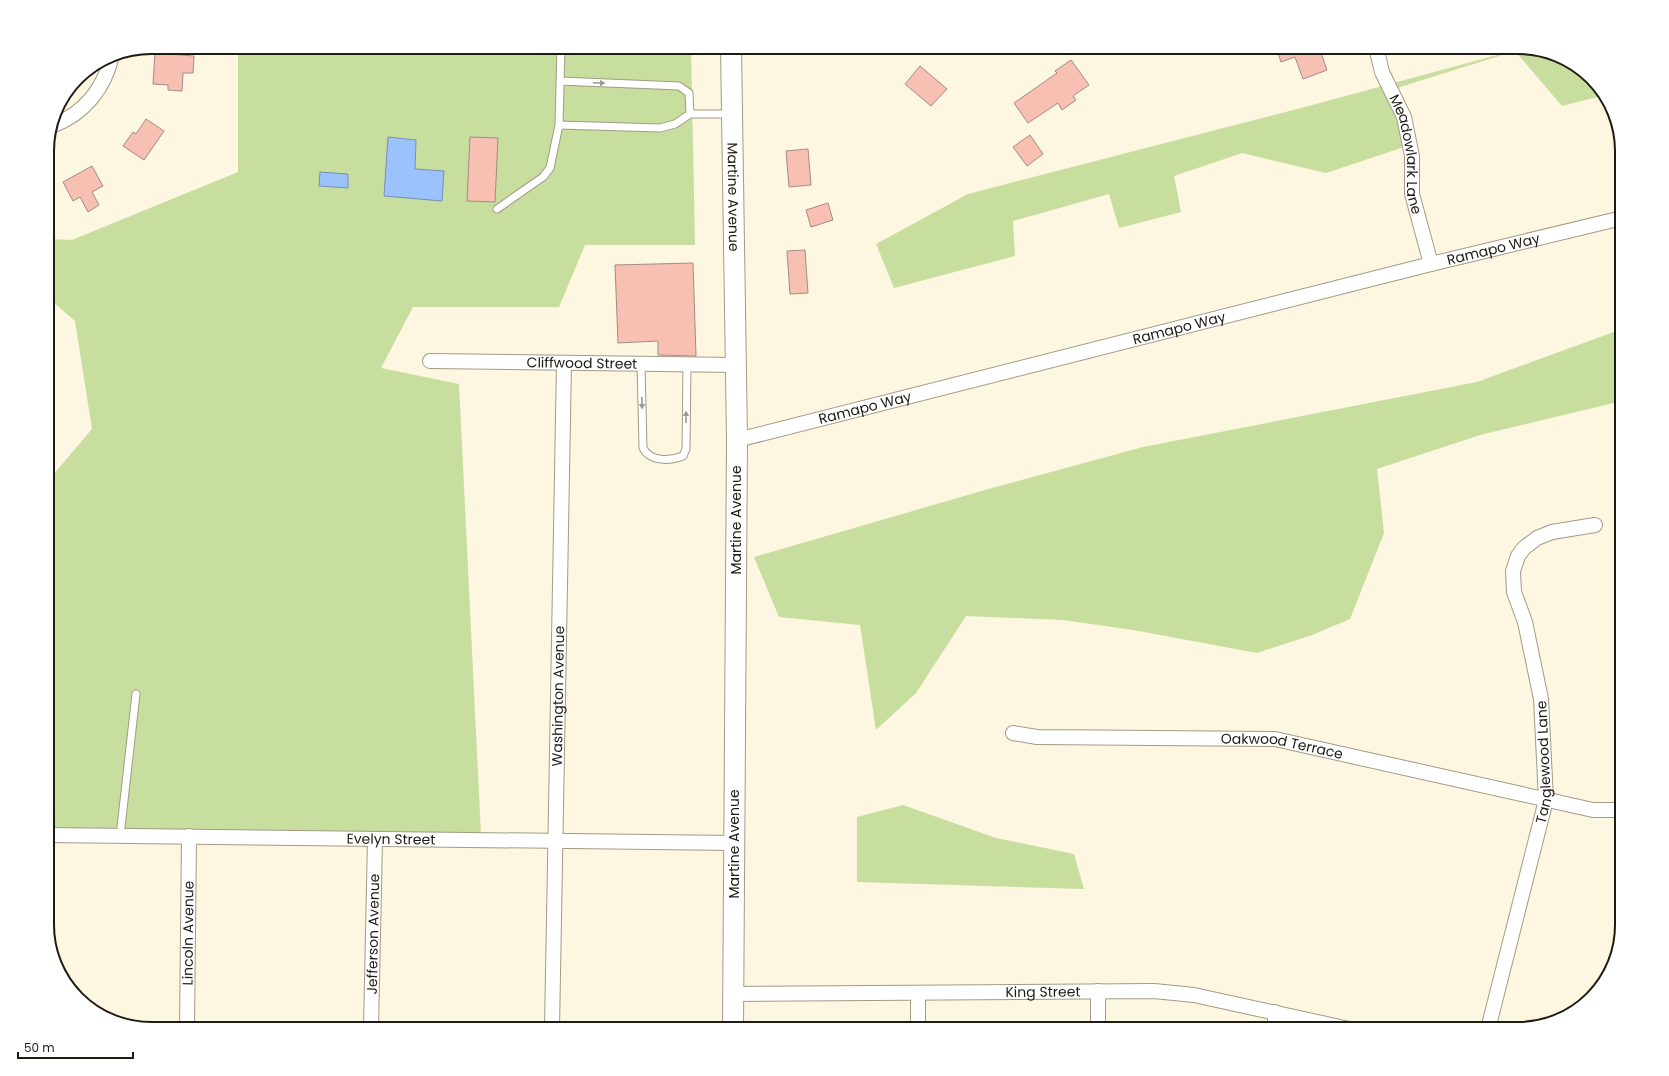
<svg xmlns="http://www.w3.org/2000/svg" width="1669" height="1076" font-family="Poppins,sans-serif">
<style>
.green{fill:#c7de9e}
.water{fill:#9bc2fa;stroke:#7690b5}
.building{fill:#f8bfb3;stroke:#a38b87}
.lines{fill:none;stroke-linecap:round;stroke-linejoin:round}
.lane-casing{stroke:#a29b87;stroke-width:9}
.street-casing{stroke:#a29b87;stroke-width:16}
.secondary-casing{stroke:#a29b87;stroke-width:22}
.lane{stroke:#fff;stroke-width:7}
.street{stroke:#fff;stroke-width:14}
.secondary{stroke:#fff;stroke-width:20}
.oneway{fill:#9a9895}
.labels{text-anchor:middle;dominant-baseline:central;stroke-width:3;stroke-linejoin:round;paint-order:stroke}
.street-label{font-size:14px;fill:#1e1b13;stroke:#fff}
.rim{fill:none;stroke:#1e1b13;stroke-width:2}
</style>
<rect width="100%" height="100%" fill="#fdf6e0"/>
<path class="green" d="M238,47H691L695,245H585L559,307H413L381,368L459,384L481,835H47V482L92,429L75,321L47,297V239L72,240L238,172Z
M1523,48L1576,64L1605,95L1562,106L1515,51L1394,89L1413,144L1326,173L1242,153L1174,176L1181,212L1119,228L1109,194L1013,221L1015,256L894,288L876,244L968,194L1305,107Z
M1622,329V401L1480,435L1377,469L1384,533L1350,619L1312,635L1257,653L1133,630L1063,620L966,616L916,693L876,730L860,625L779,617L754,557L992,488L1143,447L1477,382Z
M903,805L996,838L1074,854L1084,889L857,882V817Z"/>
<path class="water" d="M388,137L416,140L415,169L444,171L442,201L384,196Z
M320,172L348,174V188L319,186Z"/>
<path class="building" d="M1276,47H1319L1327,70L1303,79L1295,57L1281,62Z
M155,53L194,56L193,73H183L182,91L168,90V85L153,84Z
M1071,60L1089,85L1073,96L1076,100L1062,110L1058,103L1028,123L1014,103L1057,73L1055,71Z
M920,66L947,89L931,106L905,84Z
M146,119L164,131L144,160L123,146L133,132L136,134Z
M1030,135L1043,154L1027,166L1013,147Z
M470,137L498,138L495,202L467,201Z
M808,149L811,185L789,187L786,151Z
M92,166L103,186L92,192L99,205L88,212L80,197L73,201L63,182Z
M828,203L833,220L811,227L806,210Z
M805,250L808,293L790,294L787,251Z
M693,263L696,356L658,355V341L618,343L615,265Z"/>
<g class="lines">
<g class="lane-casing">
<path id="lane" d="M561,47L559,125L660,128L675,124L690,114H731
M560,81L679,86L689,93L690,114
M497,209L543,177L550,168L559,125
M641,364L643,448C650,462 670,461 683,456L686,449L687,364
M120,836L136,694"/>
</g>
<g class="street-casing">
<g id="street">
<path id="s1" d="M1376,47L1382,72L1404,117L1412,156V194L1431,264"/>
<path d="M52,126C84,114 105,88 112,55"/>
<path id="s2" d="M430,361L735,365"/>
<path id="s3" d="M737,440L1431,264L1622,218"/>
<path id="s4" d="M1013,733L1037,737L1275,739L1593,810H1622"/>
<path id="s5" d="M47,835L734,843"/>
<path d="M1098,991V1029"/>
<path d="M918,993V1029"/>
<path id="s6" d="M733,994L1154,991L1194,995L1349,1029"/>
<path id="s7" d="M187,1029L189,836"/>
<path id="s8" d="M371,1029L375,839"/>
<path id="s9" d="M552,1029L564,363"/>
<path d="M1275,1029V1012"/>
<path id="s10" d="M1488,1029L1546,800L1541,699L1525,622L1514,592L1513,571L1518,556L1524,548L1537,538L1552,532L1595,525"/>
</g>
</g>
<g class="secondary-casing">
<g id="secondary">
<path id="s11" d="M731,47L737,440L733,1029"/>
</g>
</g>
<use href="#lane" class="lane"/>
<use href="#street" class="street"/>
<use href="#secondary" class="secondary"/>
</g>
<defs><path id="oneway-solid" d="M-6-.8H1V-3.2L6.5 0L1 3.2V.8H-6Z"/></defs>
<g class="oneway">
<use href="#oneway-solid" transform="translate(599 83) rotate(2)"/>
<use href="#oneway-solid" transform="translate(642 403) rotate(89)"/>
<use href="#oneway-solid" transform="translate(686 417) rotate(-90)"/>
</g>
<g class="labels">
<g class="street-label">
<text stroke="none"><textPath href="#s1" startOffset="113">Meadowlark Lane</textPath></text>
<text stroke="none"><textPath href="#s11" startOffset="150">Martine Avenue</textPath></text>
<text stroke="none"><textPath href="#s3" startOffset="780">Ramapo Way</textPath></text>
<text stroke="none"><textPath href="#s3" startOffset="456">Ramapo Way</textPath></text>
<text stroke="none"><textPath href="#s2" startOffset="152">Cliffwood Street</textPath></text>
<text stroke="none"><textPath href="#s3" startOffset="132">Ramapo Way</textPath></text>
<text transform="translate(736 520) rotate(-90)">Martine Avenue</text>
<text stroke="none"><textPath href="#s9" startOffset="333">Washington Avenue</textPath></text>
<text stroke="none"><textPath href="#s4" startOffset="270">Oakwood Terrace</textPath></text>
<text stroke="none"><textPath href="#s10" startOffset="274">Tanglewood Lane</textPath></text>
<text stroke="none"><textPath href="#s5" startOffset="344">Evelyn Street</textPath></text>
<text transform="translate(734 844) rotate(-90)">Martine Avenue</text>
<text stroke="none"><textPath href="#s7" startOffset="96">Lincoln Avenue</textPath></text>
<text stroke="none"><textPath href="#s8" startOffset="95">Jefferson Avenue</textPath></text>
<text stroke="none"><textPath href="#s6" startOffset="310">King Street</textPath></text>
</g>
</g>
<path d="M0 0H1669V1076H0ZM151 54H1518A97 97 0 0 1 1615 151V925A97 97 0 0 1 1518 1022H151A97 97 0 0 1 54 925V151A97 97 0 0 1 151 54Z" fill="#fff" fill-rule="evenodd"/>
<path class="rim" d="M151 54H1518A97 97 0 0 1 1615 151V925A97 97 0 0 1 1518 1022H151A97 97 0 0 1 54 925V151A97 97 0 0 1 151 54Z"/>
<path d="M18 1052v6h115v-6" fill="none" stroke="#1e1b13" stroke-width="2"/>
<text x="24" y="1052" font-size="12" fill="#1e1b13" stroke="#ffffff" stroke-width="3" paint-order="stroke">50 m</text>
</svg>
